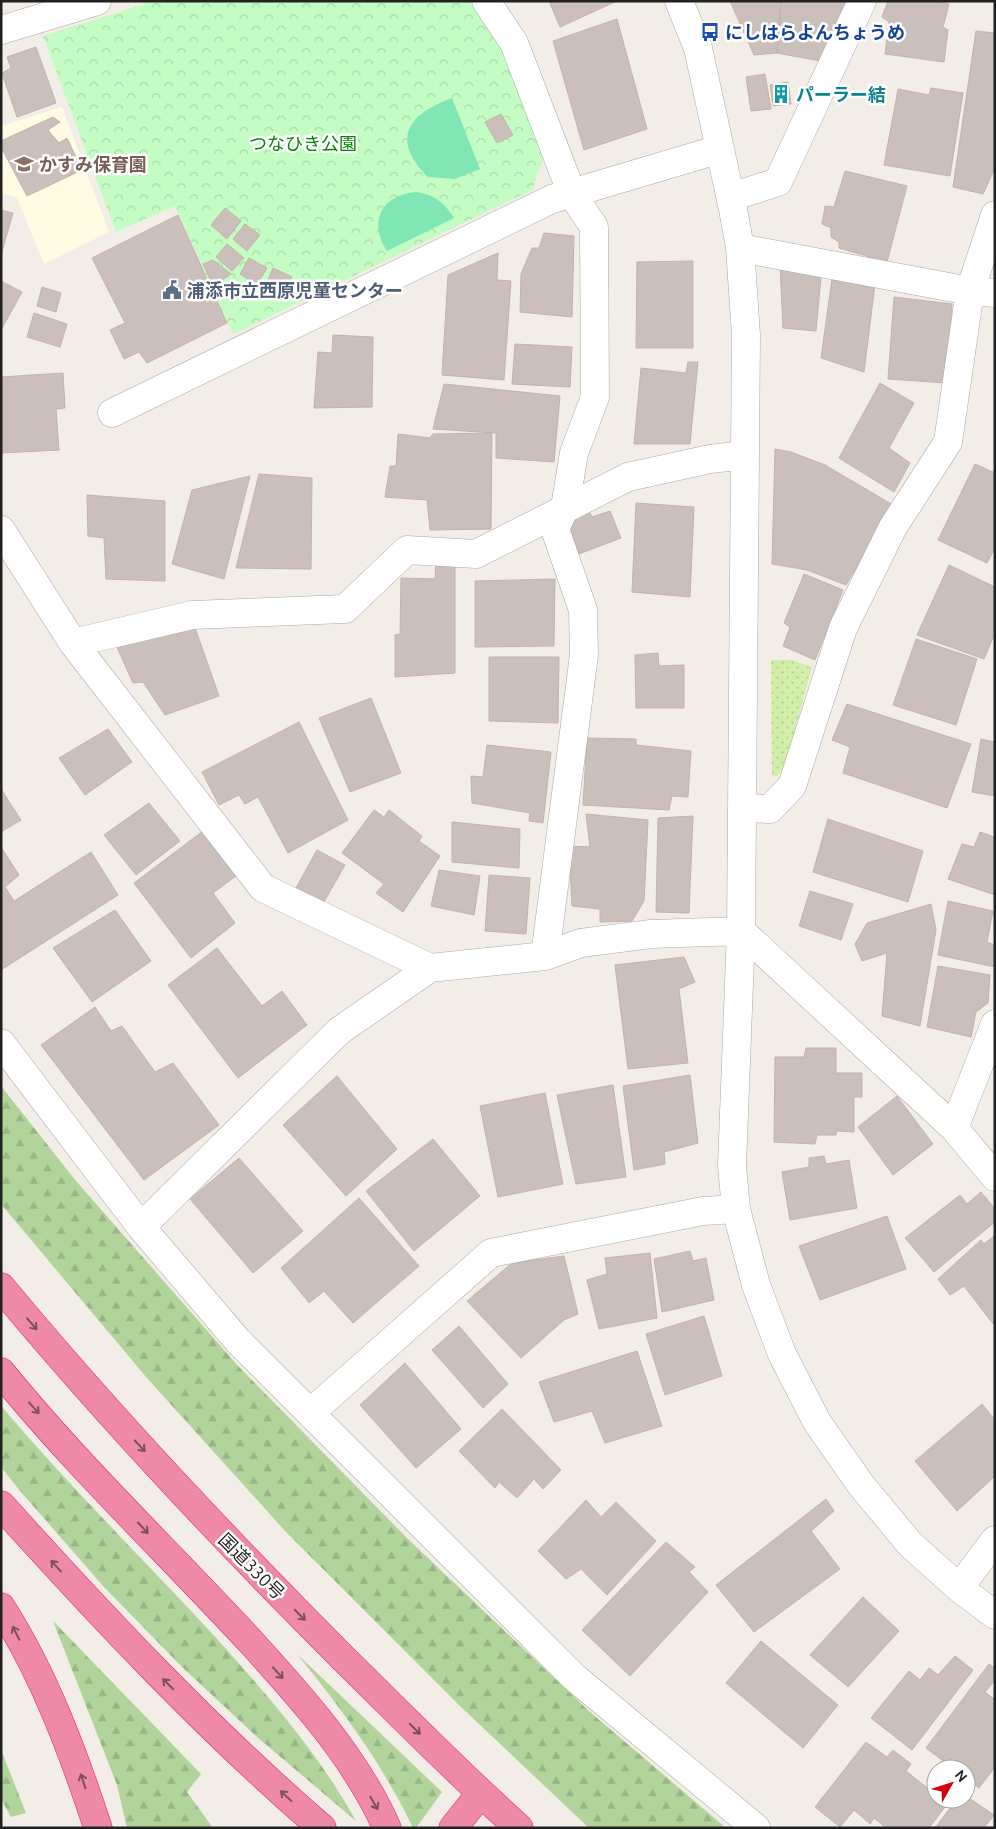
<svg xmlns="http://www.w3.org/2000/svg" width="996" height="1829" font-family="Ubuntu,'Noto Sans JP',sans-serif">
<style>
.education{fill:#fffce3}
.forest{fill:url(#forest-firs)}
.park{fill:url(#park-crowns)}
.garden{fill:url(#garden-dots)}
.pitch{fill:#80e6b5}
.building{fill:#cabfba;stroke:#c5b2a8}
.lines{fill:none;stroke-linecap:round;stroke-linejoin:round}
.minor-casing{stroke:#a8a8a8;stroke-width:29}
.highway-casing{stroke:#e81c75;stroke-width:29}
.minor{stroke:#fff;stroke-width:28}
.highway{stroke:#ee8aa6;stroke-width:28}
.oneway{stroke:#7d505d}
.labels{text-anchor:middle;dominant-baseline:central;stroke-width:5;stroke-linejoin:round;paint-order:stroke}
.transit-label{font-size:18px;font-weight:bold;fill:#164399;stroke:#fff;text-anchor:start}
.culture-label{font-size:18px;font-weight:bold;fill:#0d838f;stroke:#fff;text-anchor:start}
.park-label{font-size:18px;fill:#068505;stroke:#fff}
.education-label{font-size:18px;font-weight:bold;fill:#785e54;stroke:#fff;text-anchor:start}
.service-label{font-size:18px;font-weight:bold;fill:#4e5e75;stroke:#fff;text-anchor:start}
.street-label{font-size:18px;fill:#212121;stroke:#fff}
</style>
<defs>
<pattern id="forest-firs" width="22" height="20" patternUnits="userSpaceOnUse" patternTransform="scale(1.25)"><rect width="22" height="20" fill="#b0d499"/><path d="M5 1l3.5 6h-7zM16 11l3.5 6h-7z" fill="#97b684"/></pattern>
<pattern id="park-crowns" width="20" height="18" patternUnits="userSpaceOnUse" patternTransform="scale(1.25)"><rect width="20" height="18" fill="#c3fdc3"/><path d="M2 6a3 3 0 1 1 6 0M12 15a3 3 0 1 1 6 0" fill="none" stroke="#a7d9a7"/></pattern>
<pattern id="garden-dots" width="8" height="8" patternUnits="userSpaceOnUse" patternTransform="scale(1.25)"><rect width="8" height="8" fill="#d2efaa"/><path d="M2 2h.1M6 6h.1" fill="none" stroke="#b4cd92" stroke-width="1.8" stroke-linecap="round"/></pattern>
</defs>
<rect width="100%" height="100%" fill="#f2ede7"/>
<path class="education" d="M62,107L109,232L44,264L17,198L1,193V126Z"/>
<path class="forest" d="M1,1086L76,1181L239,1367L408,1539L590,1712L726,1828H589L460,1706L286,1532L147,1378L1,1204Z
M1,1406C70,1487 146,1562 218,1640C269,1697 319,1754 356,1821L257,1737L182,1667L104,1587L21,1492L1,1467Z
M53,1621L201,1774L187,1792L213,1828H127L117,1785Z
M297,1654L442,1792L416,1828H413C381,1761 343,1711 297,1654Z
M1,1750L26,1813L11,1817L1,1799Z"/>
<path class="park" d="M154,1H472L505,55L545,153L532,190L233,334L175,206L116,232L43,36Z"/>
<path class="garden" d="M771,660H791L812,667L785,767L777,776H772Z"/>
<path class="pitch" d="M452,98L480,169L455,179L428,177C390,139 408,114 452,98Z
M416,192C435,195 444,202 454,218L387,251C368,222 381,195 416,192Z"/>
<path class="building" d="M549,1H617L560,27Z
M730,1H781L777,53L754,55Z
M781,1H849L826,62L777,53Z
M888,1H939L949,4L943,27L948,30L944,62L885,54L889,22L882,17Z
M617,19L647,129L584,150L553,41Z
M976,31L995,33V168L983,194L953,187Z
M36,47L56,103L17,117L2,73L11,68L7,57Z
M765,74L771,109L751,111L746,77Z
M788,82L791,104L773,106L770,85Z
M931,88L963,93L950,176L884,165L898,89L929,95Z
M501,114L513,135L497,143L485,122Z
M53,117L60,122L48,130L59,143L67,138L82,170L27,196L1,147V141Z
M845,171L907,186L887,262L839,248V242L831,237V228L822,224L825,206L834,207Z
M225,208L241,221L227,239L211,225Z
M1,210L13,213L1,255Z
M178,215L227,323L147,363L139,352L124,359L110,330L125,323L92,258Z
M245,224L260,235L247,251L233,239Z
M544,233L574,236L572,317L520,312L521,274L532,248H539Z
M227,244L244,258L232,271L216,257Z
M498,253L497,280L511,281L504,380L442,375L448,275Z
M249,258L267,268L257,285L240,274Z
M213,260L231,274L213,286L203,264Z
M693,261V348H636L637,262Z
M780,264L822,267L816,331L783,328Z
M273,268L292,277L282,298L264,289Z
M832,279L875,284L864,372L821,358Z
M1,281L22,292L1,330Z
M42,287L61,293L56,312L37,306Z
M894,297L952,304L947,383L888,379Z
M34,313L67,324L60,347L27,337Z
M333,335L373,337L372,407L314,408L318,352L332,353Z
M515,344L572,347L570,387L512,384Z
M688,362H698L690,444H634L641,368L686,373Z
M63,373L65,408L56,409L59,450L1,453V377Z
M880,383L914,403L889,448L910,463L894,492L839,458Z
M444,384L560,396L554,462L496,458V433L433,429Z
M492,433L491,529L430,530L427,500L385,497L390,466H396L398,434L430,438L433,434Z
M775,449L791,452L825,465L893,505L846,585L807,570L772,564Z
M975,464L995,473V548L987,563L938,540Z
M259,474L312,478L311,569L236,568Z
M250,476L224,579L172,564L192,490Z
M87,495L165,501V581L106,579L104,538L88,536Z
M636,503L694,507L690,597L632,592Z
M589,511L592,517L610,511L621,538L579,554L567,520Z
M436,562H455V673L395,677V635L400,634L401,578L435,579Z
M949,565L995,587V633L984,659L917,635Z
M804,574L843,590L815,660L783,646L790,627L784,623Z
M555,579L554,646L475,647V581Z
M193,622L219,696L165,715L143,682L133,683L116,645Z
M916,639L977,659L956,725L893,705Z
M658,653L659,666L684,665V708H636L635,655Z
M489,657H559L558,723L489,721Z
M371,698L401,773L350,792L319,718Z
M847,704L971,744L947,808L843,773L850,747L832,740Z
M299,722L348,820L288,853L258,797L245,804L239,795L219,805L202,772Z
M108,729L132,762L85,795L59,758Z
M587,738L636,739V745L691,751L688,797L672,796L669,810L583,805Z
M981,739L995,742V796L972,792Z
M487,745L551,752L543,823L529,821L530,813L472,803L471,776L483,777Z
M1,789L21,820L1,832Z
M149,803L180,841L136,875L104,835Z
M374,810L384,817L389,810L422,836L419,841L440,856L403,912L376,893L384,884L342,853Z
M586,814L648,820L644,901L632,921L600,922V909L572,906L569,846L590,847Z
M693,816L689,913L656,912L658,818Z
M828,819L923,851L908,902L813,872Z
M452,822L520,829L519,868L452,862Z
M207,828L240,873L213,893L235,923L191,958L134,883Z
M980,832L994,837L995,834V895L948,879L962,844L974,847Z
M1,847L19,875L5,887L14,901L91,852L118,895L1,970Z
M317,850L345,865L324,902L296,888Z
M439,870L480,876L474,915L431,906Z
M489,875L530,878L526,934L485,931Z
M810,891L853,904L841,940L799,926Z
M948,901L993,911L987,942L995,945V967L938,955Z
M931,904L936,930L920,1026L882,1016L887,953L862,961L855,944L867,923Z
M115,910L151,961L92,1002L53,948Z
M217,948L262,1006L282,991L307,1025L238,1078L168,985Z
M684,957L695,982L679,989L688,1063L628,1069L615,965Z
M938,966L990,975L988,1003L976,1012L971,1037L927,1027Z
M95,1007L111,1031L122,1026L155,1072L173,1063L219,1125L144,1180L41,1045Z
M806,1048H836V1073H862V1097H854V1132L837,1131L836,1135H817L815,1144L774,1142L775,1057H804Z
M690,1075L698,1143L664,1152L665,1164L634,1170L623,1086Z
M337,1076L397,1149L346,1196L283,1125Z
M613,1085L626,1177L576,1184L557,1095Z
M545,1093L563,1184L498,1197L480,1106Z
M897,1096L933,1144L893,1175L858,1127Z
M433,1139L480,1196L414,1251L366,1191Z
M824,1156L826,1164L849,1160L857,1208L790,1220L782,1172L809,1167V1158Z
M239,1158L303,1231L253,1273L190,1199Z
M981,1192L995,1209V1222L934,1272L905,1238L960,1195L967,1204Z
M359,1198L419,1266L353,1323L324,1291L309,1303L281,1268Z
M887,1216L906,1269L820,1300L799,1246Z
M995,1235V1324L994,1325L964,1286L950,1295L938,1279L981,1240L984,1244Z
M690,1251L693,1261L706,1258L714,1300L662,1312L654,1259Z
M650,1253L657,1318L599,1329L587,1280L607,1274L605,1258Z
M564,1256L578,1314L564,1320L521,1358L467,1301L512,1263Z
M704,1316L722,1376L665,1395L646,1334Z
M459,1326L508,1384L483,1408L432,1350Z
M637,1351L662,1426L605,1443L592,1411L554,1422L539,1382Z
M405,1363L461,1429L416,1468L360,1405Z
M982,1404L995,1420V1476L957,1511L915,1461Z
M502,1409L561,1470L543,1489L534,1479L517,1498L499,1482L495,1488L459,1451Z
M826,1499L834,1511L811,1531L840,1569L754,1632L716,1585Z
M586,1500L601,1517L616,1502L656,1541L607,1595L581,1569L566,1579L538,1551Z
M666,1542L695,1567L689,1572L708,1592L630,1676L582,1630Z
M863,1597L899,1631L848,1687L810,1655Z
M761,1641L838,1705L803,1748L726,1683Z
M955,1656L973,1670L912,1750L871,1718L909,1671L920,1680L929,1668L938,1675Z
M989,1664L995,1668V1680L985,1692L995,1700V1767L979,1788L966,1778V1769H954L926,1748Z
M866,1742L887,1757L893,1750L911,1764L906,1771L936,1795V1799H941L947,1804L929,1828H886L874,1818L870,1824L854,1810L840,1827L815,1807Z
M966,1796L994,1815L984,1828H935L957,1799H966Z"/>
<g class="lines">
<g class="minor-casing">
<path id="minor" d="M486,1L514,43L572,194L594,227L595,397L574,453L565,507L555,529L583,610L584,655L545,956
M679,1L698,48L733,209L740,248L746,335L741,931L732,1166L736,1209L756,1285L782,1354L817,1422L861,1485L910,1544L959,1588L995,1615
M1,30L97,1
M731,197L778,182L862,1
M740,248L970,291L995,293
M112,413L552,199L720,149
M1,530L73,643L263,888L430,968
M73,643L192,615L345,609L407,550L476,554L628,477L710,459L745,455
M742,808L770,809L792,786L843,628L893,527L948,442L970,291L995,215
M1,1043L141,1227L238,1341L574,1677L756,1828
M954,1128L995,1024
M141,1227L339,1031L430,968L545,956L581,943L651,934L741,931L954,1128L995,1177
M310,1413L491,1253L703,1211L736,1209
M959,1588L995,1540"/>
</g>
<g class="highway-casing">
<path id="highway" d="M1,1287C109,1417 225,1540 345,1660C402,1716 459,1774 519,1828
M1,1372C78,1467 168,1552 251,1642C302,1698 356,1758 387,1828
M1,1505C103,1618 207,1729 322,1828
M1,1607C44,1674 73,1752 98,1828
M453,1828L481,1793"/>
</g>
<use href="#minor" class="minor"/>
<use href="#highway" class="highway"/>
</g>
<defs><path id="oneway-shaft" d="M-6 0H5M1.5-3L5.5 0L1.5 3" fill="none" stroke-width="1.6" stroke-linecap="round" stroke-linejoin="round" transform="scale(1.25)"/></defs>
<g class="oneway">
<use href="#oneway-shaft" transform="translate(32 1324) rotate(49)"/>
<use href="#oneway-shaft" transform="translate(34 1408) rotate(48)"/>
<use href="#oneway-shaft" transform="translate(140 1446) rotate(47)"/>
<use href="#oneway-shaft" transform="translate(143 1528) rotate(47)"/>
<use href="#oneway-shaft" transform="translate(56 1566) rotate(-132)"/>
<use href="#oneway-shaft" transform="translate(300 1615) rotate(45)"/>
<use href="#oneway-shaft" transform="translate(16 1633) rotate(-117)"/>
<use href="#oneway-shaft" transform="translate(278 1673) rotate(48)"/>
<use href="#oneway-shaft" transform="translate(168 1684) rotate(-135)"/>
<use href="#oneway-shaft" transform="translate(415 1729) rotate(45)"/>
<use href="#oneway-shaft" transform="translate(83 1781) rotate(-108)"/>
<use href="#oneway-shaft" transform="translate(286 1796) rotate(-137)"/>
<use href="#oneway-shaft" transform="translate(374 1803) rotate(60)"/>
</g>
<defs>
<g id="bus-bare" transform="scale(1.5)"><path d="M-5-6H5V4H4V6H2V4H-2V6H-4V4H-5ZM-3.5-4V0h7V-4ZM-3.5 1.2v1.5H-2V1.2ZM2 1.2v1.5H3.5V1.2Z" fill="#1a4fb4" stroke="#fff" stroke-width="2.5" paint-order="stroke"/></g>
<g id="building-bare" transform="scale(1.5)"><path d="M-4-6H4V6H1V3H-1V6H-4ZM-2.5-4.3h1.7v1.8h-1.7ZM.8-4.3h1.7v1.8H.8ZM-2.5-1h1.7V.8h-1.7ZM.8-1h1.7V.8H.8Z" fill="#0f9aa8" stroke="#fff" stroke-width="2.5" paint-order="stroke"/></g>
<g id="school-bare" transform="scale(1.5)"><path d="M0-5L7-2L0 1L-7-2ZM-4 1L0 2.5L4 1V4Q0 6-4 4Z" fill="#8d6e63" stroke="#fff" stroke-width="2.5" paint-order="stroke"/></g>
<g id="civic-bare" transform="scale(1.5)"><path d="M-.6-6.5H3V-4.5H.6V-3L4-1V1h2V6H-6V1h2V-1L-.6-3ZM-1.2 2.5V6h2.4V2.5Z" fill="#5c6f8a" stroke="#fff" stroke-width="2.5" paint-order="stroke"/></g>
</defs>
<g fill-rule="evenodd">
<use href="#bus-bare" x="710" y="32"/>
<use href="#building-bare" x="781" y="94"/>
<use href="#school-bare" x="24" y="164"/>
<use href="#civic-bare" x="172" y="290"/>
</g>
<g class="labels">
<g class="transit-label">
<text x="725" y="32">にしはらよんちょうめ</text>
</g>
<g class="culture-label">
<text x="796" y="94">パーラー結</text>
</g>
<g class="park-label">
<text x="303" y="143">つなひき公園</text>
</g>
<g class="education-label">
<text x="39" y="164">かすみ保育園</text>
</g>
<g class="service-label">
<text x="187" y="290">浦添市立西原児童センター</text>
</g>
<g class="street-label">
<text transform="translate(252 1566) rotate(45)">国道330号</text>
</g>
</g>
<rect width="996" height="1829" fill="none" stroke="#212121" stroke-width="5"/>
<g transform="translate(951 1784) rotate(51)"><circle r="24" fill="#ffffff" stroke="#a6a6a6"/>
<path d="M0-4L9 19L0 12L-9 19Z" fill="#d20013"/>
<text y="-8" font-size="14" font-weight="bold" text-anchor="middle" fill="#212121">N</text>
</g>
</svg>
